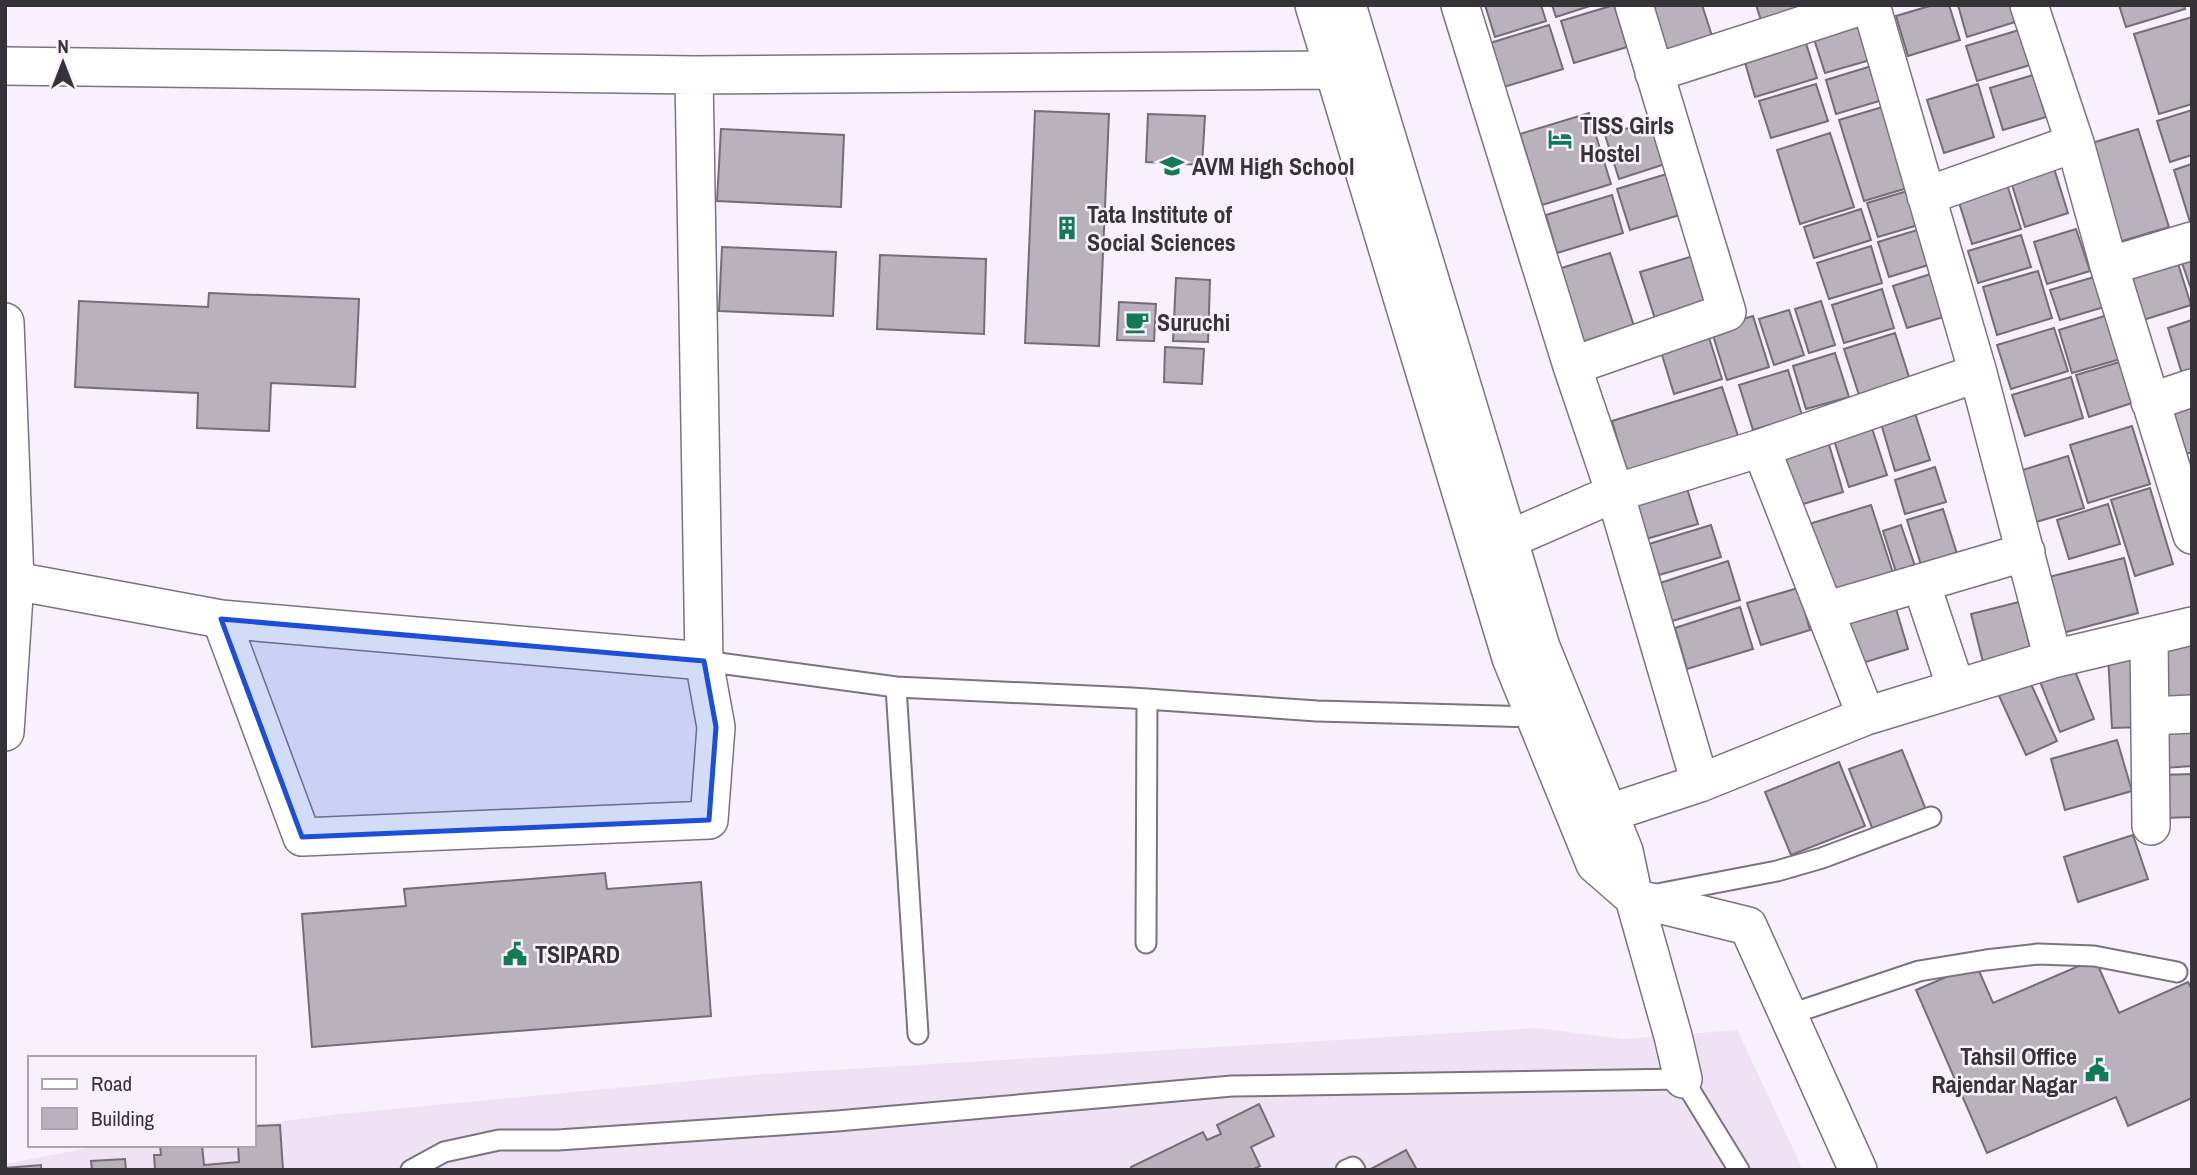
<svg xmlns="http://www.w3.org/2000/svg" width="2197" height="1175" font-family="'Archivo Narrow',sans-serif">
<style>
.built{fill:#eee2f4}
.building{fill:#b9b2bd;stroke:#746d77;stroke-width:2}
.lines{fill:none;stroke-linecap:round;stroke-linejoin:round}
.service-casing{stroke:#7b747e;stroke-width:23}
.minor-casing{stroke:#7b747e;stroke-width:40}
.service{stroke:#fff;stroke-width:19}
.minor{stroke:#fff;stroke-width:37}
.marked{fill:#1d4ed8;fill-opacity:0.2;stroke:#1d4ed8;stroke-width:5;stroke-linejoin:round}
.labels{text-anchor:middle;dominant-baseline:central;stroke-width:5;stroke-linejoin:round;paint-order:stroke}
.poi-label{font-size:24px;font-weight:bold;fill:#363338;stroke:#f8f0fc;text-anchor:start}
</style>
<rect width="100%" height="100%" fill="#f8f0fc"/>
<path class="built" d="M1537,1028L1623,1039L1737,1030L1803,1170H5V1164L104,1145H254V1125L340,1114L764,1074Z"/>
<path class="building" d="M1485,5H1541L1546,21L1495,37Z
M1552,5H1593L1556,17Z
M1614,5L1627,47L1574,63L1561,21Z
M1650,5H1702L1714,42L1665,57Z
M1756,5H1803L1804,10L1762,23Z
M1933,5H1949L1960,40L1908,56L1896,16Z
M1958,5H2010L2015,22L1967,37Z
M2119,5H2184L2185,9L2126,27Z
M1864,16L1877,58L1825,73L1812,33Z
M2192,17V104L2159,114L2134,34Z
M1549,25L1563,69L1504,87L1490,43Z
M2019,30L2030,65L1977,81L1966,46Z
M1803,34L1817,78L1755,97L1742,52Z
M1878,64L1889,98L1836,114L1826,80Z
M2033,75L2046,117L2003,130L1990,88Z
M1816,84L1828,121L1771,138L1759,101Z
M1978,84L1994,137L1944,153L1927,100Z
M1889,105L1914,186L1864,201L1839,120Z
M2192,110V155L2170,162L2157,121Z
M1035,111L1109,114L1099,346L1025,343Z
M1589,113L1611,184L1542,205L1520,134Z
M1148,114L1205,116L1202,165L1146,162Z
M1652,121L1665,164L1619,179L1605,135Z
M721,129L844,135L841,207L717,201Z
M2138,129L2169,227L2112,244L2082,146Z
M1830,133L1854,207L1800,224L1777,150Z
M2052,162L2068,213L2025,227L2009,175Z
M2192,164V222H2190L2174,170Z
M1670,173L1683,214L1630,230L1617,189Z
M2005,178L2021,229L1972,244L1956,193Z
M1914,189L1925,223L1878,237L1867,203Z
M1612,195L1623,233L1557,253L1546,215Z
M1861,209L1871,240L1814,258L1804,227Z
M1927,227L1938,262L1889,277L1878,242Z
M2076,229L2090,271L2047,284L2034,242Z
M2021,235L2031,267L1978,283L1968,251Z
M1871,246L1882,283L1829,299L1817,263Z
M722,247L836,252L833,316L719,311Z
M1610,253L1634,326L1578,343L1555,270Z
M2192,253V292L2180,257Z
M1700,254L1716,303L1656,322L1640,272Z
M2175,254L2191,305L2140,321L2124,270Z
M880,255L986,259L984,334L877,329Z
M1940,271L1953,314L1907,328L1893,286Z
M2038,271L2052,318L1997,335L1983,287Z
M2094,277L2104,307L2060,320L2050,290Z
M1176,278L1210,280L1208,342L1173,341Z
M1882,289L1894,328L1844,343L1832,305Z
M209,293L359,299L355,387L271,383L269,431L197,428L198,393L75,387L79,301L208,307Z
M1821,301L1835,345L1809,353L1795,309Z
M1119,302L1156,304L1154,341L1117,340Z
M1789,310L1804,355L1774,365L1759,319Z
M2111,314L2124,358L2072,373L2059,330Z
M1753,316L1769,367L1727,380L1711,329Z
M2192,320V374L2183,377L2168,328Z
M1706,328L1722,379L1674,394L1658,342Z
M2054,328L2068,371L2011,389L1997,345Z
M1895,333L1910,380L1859,395L1844,349Z
M1165,347L1204,349L1202,384L1164,382Z
M1835,353L1849,397L1806,409L1793,366Z
M2123,361L2135,402L2089,417L2076,375Z
M1788,370L1802,415L1753,430L1739,385Z
M2071,377L2083,418L2025,436L2012,395Z
M1722,387L1740,442L1628,476L1612,421Z
M2192,400V452L2180,456L2166,407Z
M1914,410L1930,460L1895,471L1880,420Z
M1871,425L1887,475L1849,487L1833,437Z
M2132,426L2150,484L2088,503L2070,445Z
M1828,441L1843,492L1800,505L1784,454Z
M2068,456L2084,508L2029,524L2013,473Z
M1935,467L1946,502L1905,514L1895,480Z
M1685,482L1698,524L1646,539L1634,498Z
M2150,488L2173,564L2135,576L2111,500Z
M2108,504L2120,544L2069,559L2057,520Z
M1871,505L1894,576L1829,596L1806,525Z
M1943,509L1958,557L1922,568L1907,520Z
M1711,525L1721,557L1659,575L1649,544Z
M1901,525L1915,566L1896,572L1883,531Z
M2124,558L2138,613L2055,635L2041,579Z
M1728,561L1740,600L1669,622L1657,584Z
M1798,588L1810,630L1761,645L1747,603Z
M1893,599L1908,649L1859,664L1844,614Z
M2019,602L2033,658L1985,670L1971,614Z
M1740,607L1753,649L1687,669L1675,628Z
M2192,638V704L2162,705L2160,639Z
M2138,653L2142,727L2112,728L2108,655Z
M2073,666L2094,719L2060,732L2039,679Z
M2026,673L2057,741L2026,755L1995,687Z
M2192,721V766L2164,768L2162,722Z
M2117,740L2132,791L2065,810L2051,759Z
M1902,750L1926,810L1873,830L1849,769Z
M1839,762L1865,826L1791,855L1765,792Z
M2192,774V817L2162,818L2160,775Z
M2133,835L2148,879L2078,902L2064,857Z
M605,873L607,889L701,882L711,1016L312,1047L302,914L406,906L404,889Z
M2095,959L2119,1013L2188,982L2192,990V1098L2128,1126L2116,1097L1987,1153L1916,990L1976,964L1993,1003Z
M1259,1104L1274,1136L1251,1147L1260,1166L1252,1170H1132L1131,1167L1203,1132L1207,1140L1221,1134L1217,1125Z
M280,1125L283,1170H155L154,1155H161L160,1145H202L204,1165L239,1162L238,1145H254V1126Z
M1406,1150L1417,1170H1369Z
M125,1159L126,1170H92L91,1161Z
M41,1165V1170H5V1168Z"/>
<g class="lines">
<g class="service-casing">
<path id="service" d="M704,661L896,687L1132,698L1317,711L1535,717
M896,687L918,1034
M1652,895L1777,871L1822,858L1931,817
M1146,943L1147,699
M1788,1015L1919,971L1986,960L2038,954L2094,956L2177,972
M411,1170L444,1152L499,1140H558L837,1121L1232,1086L1683,1079L1739,1170
M1346,1170L1353,1167L1355,1170"/>
</g>
<g class="minor-casing">
<path id="minor" d="M1314,5L1511,658L1595,864L1634,898L1748,926L1858,1170
M1347,5L1541,647L1624,851L1634,898L1673,1036L1683,1079
M1460,5L1572,366L1615,493L1700,783
M1871,5L1978,373L2053,659
M2029,5L2075,143L2109,266L2192,535
M5,66L694,75L1333,70L1363,62
M1654,73L1865,5
M1926,196L2075,143
M2109,266L2192,241
M5,322L15,581L5,732
M1572,366L1727,312L1634,5
M2150,402L2192,388
M1761,448L1866,716
M1487,549L1615,493L1761,448L1978,373
M15,581L221,619L704,661
M1921,583L1956,688
M1825,611L2026,552
M221,619L302,837L709,820L716,727L704,661L694,75
M2149,636L2151,826
M2150,716L2192,714
M1609,813L1700,783L1866,716L2053,659L2192,626"/>
</g>
<use href="#service" class="service"/>
<use href="#minor" class="minor"/>
</g>
<path class="marked" d="M221,619L704,661L716,727L709,820L302,837Z"/>
<defs>
<g id="hotel-bare" transform="scale(1.89)"><path d="M-6-4.5h1.5V1H6V5H4.5V3h-9V5H-6ZM-4 0a1.8 1.8 0 1 1 3.6 0ZM.5 0V-2.5h3Q6-2.5 6 0Z" fill="#127b56" stroke="#f8f0fc" stroke-width="2.5" paint-order="stroke"/></g>
<g id="university-bare" transform="scale(1.89)"><path d="M0-5L7-2L0 1L-7-2ZM-4 1L0 2.5L4 1V4Q0 6-4 4Z" fill="#127b56" stroke="#f8f0fc" stroke-width="2.5" paint-order="stroke"/></g>
<g id="building-bare" transform="scale(1.89)"><path d="M-4-6H4V6H1V3H-1V6H-4ZM-2.5-4.3h1.7v1.8h-1.7ZM.8-4.3h1.7v1.8H.8ZM-2.5-1h1.7V.8h-1.7ZM.8-1h1.7V.8H.8Z" fill="#127b56" stroke="#f8f0fc" stroke-width="2.5" paint-order="stroke"/></g>
<g id="cafe-bare" transform="scale(1.89)"><path d="M-5.5-4.5H6V0H3Q3 3.5 0 3.5H-2.5Q-5.5 3.5-5.5 0ZM3-3.2v2h1.7v-2ZM-6 4.5H4V6H-6Z" fill="#127b56" stroke="#f8f0fc" stroke-width="2.5" paint-order="stroke"/></g>
<g id="civic-bare" transform="scale(1.89)"><path d="M-.6-6.5H3V-4.5H.6V-3L4-1V1h2V6H-6V1h2V-1L-.6-3ZM-1.2 2.5V6h2.4V2.5Z" fill="#127b56" stroke="#f8f0fc" stroke-width="2.5" paint-order="stroke"/></g>
</defs>
<g fill-rule="evenodd">
<use href="#hotel-bare" x="1560" y="139"/>
<use href="#university-bare" x="1172" y="166"/>
<use href="#building-bare" x="1067" y="228"/>
<use href="#cafe-bare" x="1137" y="322"/>
<use href="#civic-bare" x="515" y="954"/>
<use href="#civic-bare" x="2097" y="1070"/>
</g>
<g class="labels">
<g class="poi-label">
<text x="1580" y="125">TISS Girls<tspan x="1580" dy="28">Hostel</tspan></text>
<text x="1192" y="166">AVM High School</text>
<text x="1087" y="214">Tata Institute of<tspan x="1087" dy="28">Social Sciences</tspan></text>
<text x="1157" y="322">Suruchi</text>
<text x="535" y="954">TSIPARD</text>
<text x="2077" y="1056" text-anchor="end">Tahsil Office<tspan x="2077" dy="28">Rajendar Nagar</tspan></text>
</g>
</g>
<rect width="2197" height="1175" fill="none" stroke="#363338" stroke-width="14"/>
<rect x="28" y="1056" width="228" height="91" fill="#f8f0fc" stroke="#aaa4ae" stroke-width="2"/>
<rect x="42" y="1079" width="35" height="10" fill="#ffffff" stroke="#aaa4ae" stroke-width="2"/>
<text x="91" y="1091" font-size="21" fill="#363338">Road</text>
<rect x="42" y="1108" width="35" height="21" fill="#b9b2bd" stroke="#aaa4ae" stroke-width="2"/>
<text x="91" y="1126" font-size="21" fill="#363338">Building</text>
<g transform="translate(63 63)" stroke="#f8f0fc" stroke-width="5" paint-order="stroke">
<path d="M0-5L12 26L0 18L-12 26Z" fill="#363338"/>
<text y="-10" font-size="19" font-weight="bold" text-anchor="middle" fill="#363338">N</text>
</g>
</svg>
